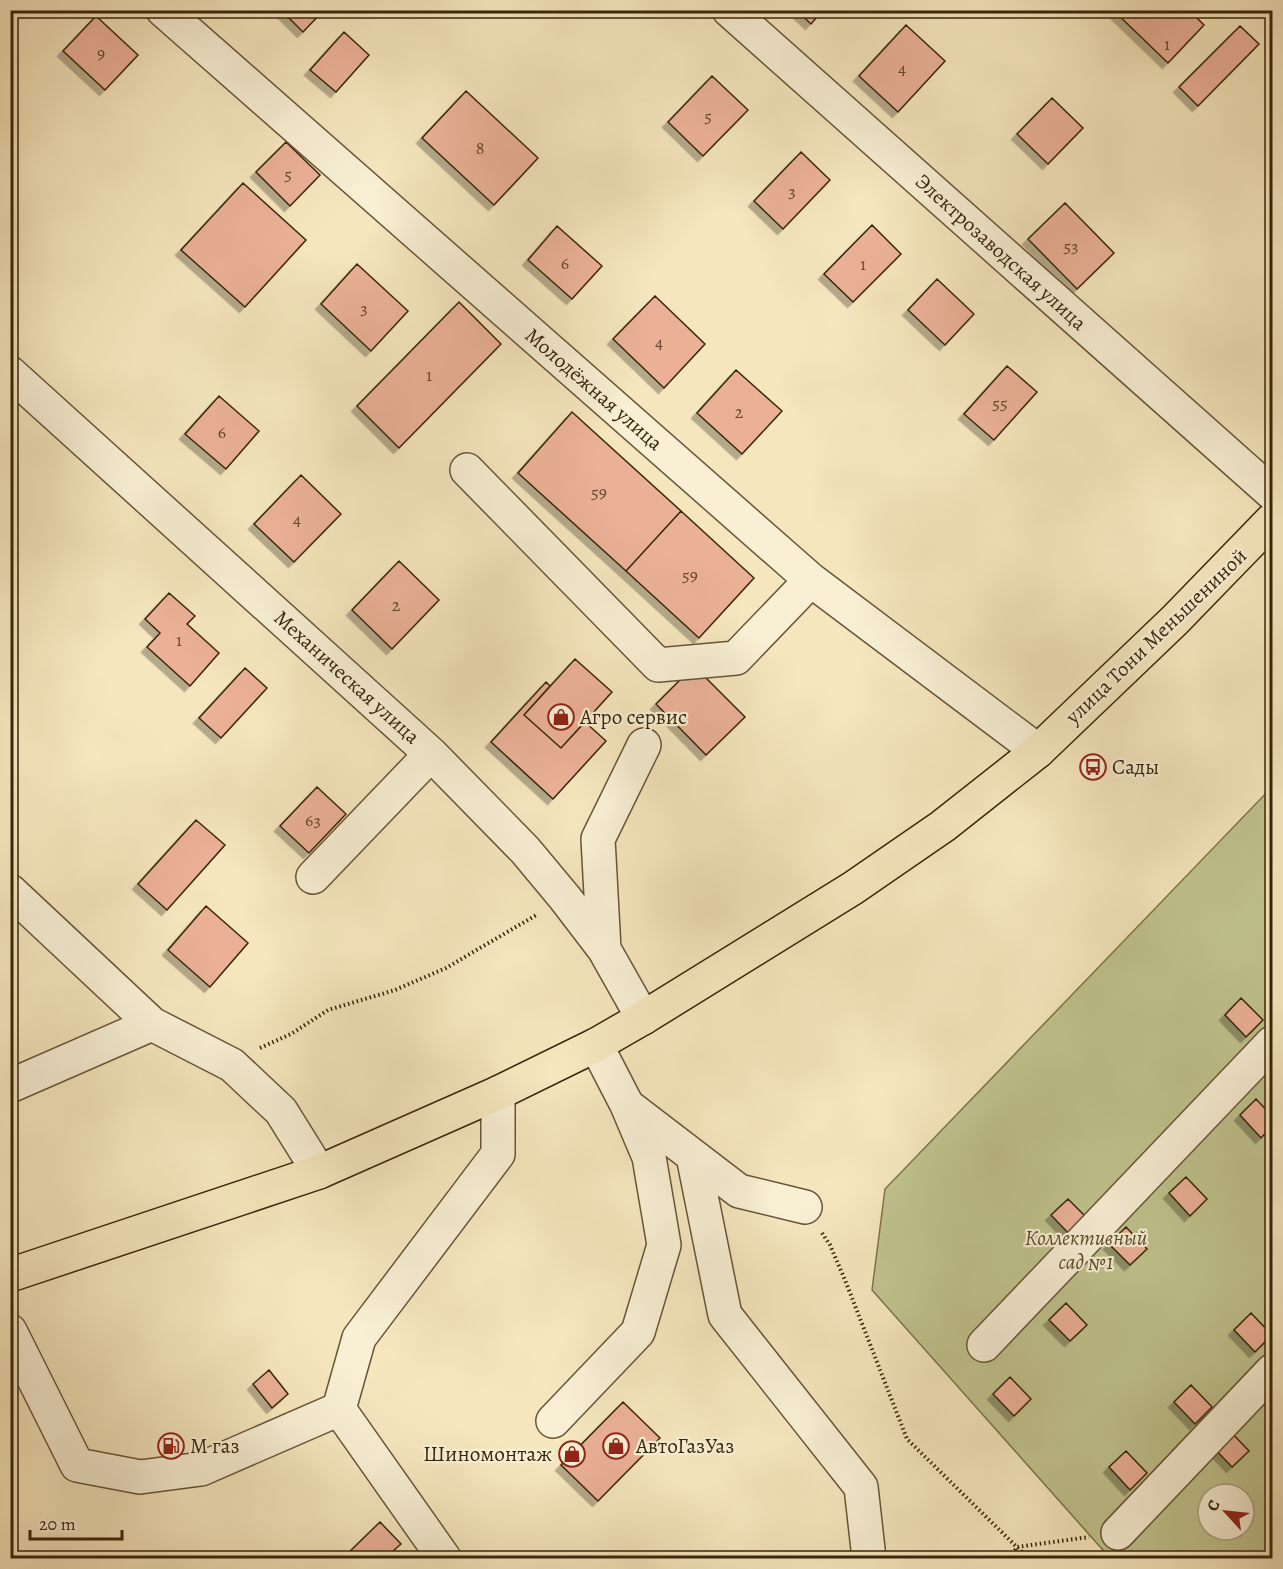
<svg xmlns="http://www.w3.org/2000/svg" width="1283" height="1569" font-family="Alegreya,serif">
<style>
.green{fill:#c0c38e;stroke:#7c744c;stroke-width:1.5;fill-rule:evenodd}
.building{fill:#ebb197;stroke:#38250a;stroke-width:1.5;filter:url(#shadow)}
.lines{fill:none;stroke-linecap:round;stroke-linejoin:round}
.minor-casing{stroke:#675537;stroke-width:36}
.major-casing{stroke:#38250a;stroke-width:36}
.path{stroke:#38250a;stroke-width:4;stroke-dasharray:1.5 3;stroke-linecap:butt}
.minor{stroke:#f8efd4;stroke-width:33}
.major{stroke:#f5e6bd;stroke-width:33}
.labels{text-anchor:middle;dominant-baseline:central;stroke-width:4.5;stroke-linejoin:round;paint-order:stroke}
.number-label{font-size:18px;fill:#65482d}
.street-label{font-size:21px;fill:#38250a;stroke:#f8efd4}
.poi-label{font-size:21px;fill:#38250a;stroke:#f8efd4;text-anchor:start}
.park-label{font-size:21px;font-style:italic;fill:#5a4c2b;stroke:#f8efd4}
</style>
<defs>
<filter id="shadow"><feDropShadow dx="-5.5" dy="5.5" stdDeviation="0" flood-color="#0004"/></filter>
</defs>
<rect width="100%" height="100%" fill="#f5e6bd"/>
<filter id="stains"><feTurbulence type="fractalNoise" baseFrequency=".00333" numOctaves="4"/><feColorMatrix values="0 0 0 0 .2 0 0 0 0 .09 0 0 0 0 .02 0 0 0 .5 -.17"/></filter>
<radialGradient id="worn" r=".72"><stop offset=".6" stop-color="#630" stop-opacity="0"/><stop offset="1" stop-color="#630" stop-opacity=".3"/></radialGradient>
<path class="green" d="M1272,787V1558H1110L872,1290L885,1189ZM1208,1494H1244V1530H1208Z"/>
<path class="building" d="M281,10H324L303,32Z
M796,10H823L811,24Z
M1113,10H1189L1204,25L1168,63Z
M96,16L138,55L105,90L63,51Z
M906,25L945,61L898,112L859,76Z
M1240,26L1259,44L1198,106L1179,87Z
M344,32L369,55L336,92L310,70Z
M712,76L748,110L703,156L668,122Z
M466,91L538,158L494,205L422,138Z
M1052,98L1083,128L1048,164L1017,134Z
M286,142L320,175L290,206L256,172Z
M801,152L830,180L783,229L754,201Z
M243,183L306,240L245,307L181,250Z
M1065,203L1114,253L1077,289L1028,239Z
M872,225L901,254L853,302L824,274Z
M557,226L602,266L572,299L528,260Z
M357,264L408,311L371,351L321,304Z
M937,279L974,314L945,345L908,310Z
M655,296L705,344L664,388L613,339Z
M459,302L501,344L399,448L357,406Z
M1007,366L1037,392L994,440L964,414Z
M736,370L782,411L742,454L697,413Z
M219,396L259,431L226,469L185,434Z
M572,412L681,511L626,571L518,473Z
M301,475L341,514L294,562L254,524Z
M681,511L754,578L699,638L626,571Z
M399,561L439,600L392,649L352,610Z
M169,593L195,616L187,624L219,653L190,686L147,647L160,633L145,619Z
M575,659L612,692L561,748L524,715Z
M694,666L745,717L706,755L656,704Z
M245,668L267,688L221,738L199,718Z
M546,682L550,686L524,715L561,748L585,722L606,741L553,799L491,742Z
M317,787L346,814L309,853L280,826Z
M196,820L225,845L167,910L138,884Z
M206,906L248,943L210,987L168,950Z
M1241,998L1263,1020L1246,1037L1225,1015Z
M1256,1099L1272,1116V1126L1261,1138L1240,1115Z
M1186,1177L1207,1199L1190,1216L1169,1193Z
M1068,1199L1089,1220L1072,1237L1051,1215Z
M1126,1227L1147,1249L1130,1265L1109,1244Z
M1066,1303L1087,1325L1070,1341L1049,1320Z
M1251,1313L1272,1335L1255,1352L1234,1330Z
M269,1370L288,1394L272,1408L253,1384Z
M1010,1377L1031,1399L1014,1416L993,1394Z
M1191,1385L1212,1407L1195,1424L1174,1402Z
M623,1402L660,1438L598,1501L561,1465Z
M1228,1429L1249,1451L1232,1467L1211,1445Z
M1126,1451L1147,1473L1130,1490L1109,1467Z
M380,1522L401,1544L385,1558H343Z"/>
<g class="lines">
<g class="minor-casing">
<path id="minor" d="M163,10L811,580L1038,751
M729,10L1272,493
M10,373L431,754L525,850L565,898L604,949L643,1018
M467,470L658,665L736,658L811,580
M313,877L431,754
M10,891L152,1024L232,1065L281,1111L319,1172
M604,949L598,839L644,745
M10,1086L152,1024
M628,1106L739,1191L805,1207
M693,1156L725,1315L861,1487L869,1558
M10,1331L77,1465L140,1477L201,1469L339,1409
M984,1345L1272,1043
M553,1421L638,1332L664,1245L649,1157L627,1105L596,1045
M1118,1533L1272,1371
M444,1558L339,1409L359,1338L498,1154V1093"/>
</g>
<g class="major-casing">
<path id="major" d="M10,1275L319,1172L498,1093L596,1045L643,1018L853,888L943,826L1038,751L1175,620L1272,520"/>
</g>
<path class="path" d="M260,1048L291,1034L328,1010L395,990L446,968L538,914
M822,1233L830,1245L845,1280L907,1439L1028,1558
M1010,1558L1017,1547L1089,1537"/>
<use href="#minor" class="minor"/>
<use href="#major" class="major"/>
</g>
<defs>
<g id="shop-ring" transform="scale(1.35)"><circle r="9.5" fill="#f8efd4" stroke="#8f2418" stroke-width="1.5"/><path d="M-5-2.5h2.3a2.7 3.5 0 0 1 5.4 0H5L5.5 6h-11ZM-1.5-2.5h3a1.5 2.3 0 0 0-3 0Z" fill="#8f2418"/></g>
<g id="bus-ring" transform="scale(1.35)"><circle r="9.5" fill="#f8efd4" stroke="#8f2418" stroke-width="1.5"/><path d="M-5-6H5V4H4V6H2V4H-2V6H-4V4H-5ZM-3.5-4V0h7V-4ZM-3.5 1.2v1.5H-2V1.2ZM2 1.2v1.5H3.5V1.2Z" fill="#8f2418"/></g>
<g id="fuel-ring" transform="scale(1.35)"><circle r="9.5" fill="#f8efd4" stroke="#8f2418" stroke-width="1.5"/><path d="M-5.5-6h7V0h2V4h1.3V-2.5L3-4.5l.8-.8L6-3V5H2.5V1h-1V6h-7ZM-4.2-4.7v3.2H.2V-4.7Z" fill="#8f2418"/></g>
</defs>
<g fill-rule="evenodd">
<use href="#shop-ring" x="561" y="717"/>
<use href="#bus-ring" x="1093" y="767"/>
<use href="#fuel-ring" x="171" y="1446"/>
<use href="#shop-ring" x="616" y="1446"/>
<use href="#shop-ring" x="572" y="1454"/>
</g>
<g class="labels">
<g class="number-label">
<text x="1167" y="44">1</text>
<text x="101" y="53">9</text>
<text x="902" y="68">4</text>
<text x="708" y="116">5</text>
<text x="480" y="148">8</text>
<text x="288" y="174">5</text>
<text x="792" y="191">3</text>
<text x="1071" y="246">53</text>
<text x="565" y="263">6</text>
<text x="863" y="264">1</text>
<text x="364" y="308">3</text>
<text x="659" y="342">4</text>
<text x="429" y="375">1</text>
<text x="1000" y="403">55</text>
<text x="739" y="412">2</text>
<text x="222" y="432">6</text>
<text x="599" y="492">59</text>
<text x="297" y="519">4</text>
<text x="690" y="575">59</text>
<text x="396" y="605">2</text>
<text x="179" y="640">1</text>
<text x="313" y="820">63</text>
</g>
<g class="street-label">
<text transform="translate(1001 252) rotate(42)">Электрозаводская улица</text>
<text transform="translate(594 389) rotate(41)">Молодёжная улица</text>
<text transform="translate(1156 636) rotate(-44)">улица Тони Меньшениной</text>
<text transform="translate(347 677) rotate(42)">Механическая улица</text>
</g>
<g class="poi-label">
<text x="580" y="717">Агро сервис</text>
<text x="1112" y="767">Сады</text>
<text x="190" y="1446">М газ</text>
<text x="636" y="1446">АвтоГазУаз</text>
<text x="552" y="1454" text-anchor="end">Шиномонтаж</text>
</g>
<g class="park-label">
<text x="1086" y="1238">Коллективный<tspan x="1086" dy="24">сад №1</tspan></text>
</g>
</g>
<rect width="1283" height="1569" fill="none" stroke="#f5e6bd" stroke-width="36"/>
<rect x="12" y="12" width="1259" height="1545" fill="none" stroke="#38250a" stroke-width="3"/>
<rect x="18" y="18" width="1247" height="1533" fill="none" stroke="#38250a" stroke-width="1.5"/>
<g transform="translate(1226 1512) rotate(297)"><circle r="28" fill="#f8efd4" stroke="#ab9e83" stroke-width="1.5"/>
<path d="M0-4.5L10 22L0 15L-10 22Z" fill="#8f2418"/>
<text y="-9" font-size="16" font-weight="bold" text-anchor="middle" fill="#38250a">С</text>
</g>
<path d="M30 1530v9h92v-9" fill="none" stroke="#38250a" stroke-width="3"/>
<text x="39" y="1530" font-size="18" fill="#38250a" stroke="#f8efd4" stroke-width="4.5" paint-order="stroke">20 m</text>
<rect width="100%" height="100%" filter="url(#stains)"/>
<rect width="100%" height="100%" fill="url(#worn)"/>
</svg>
